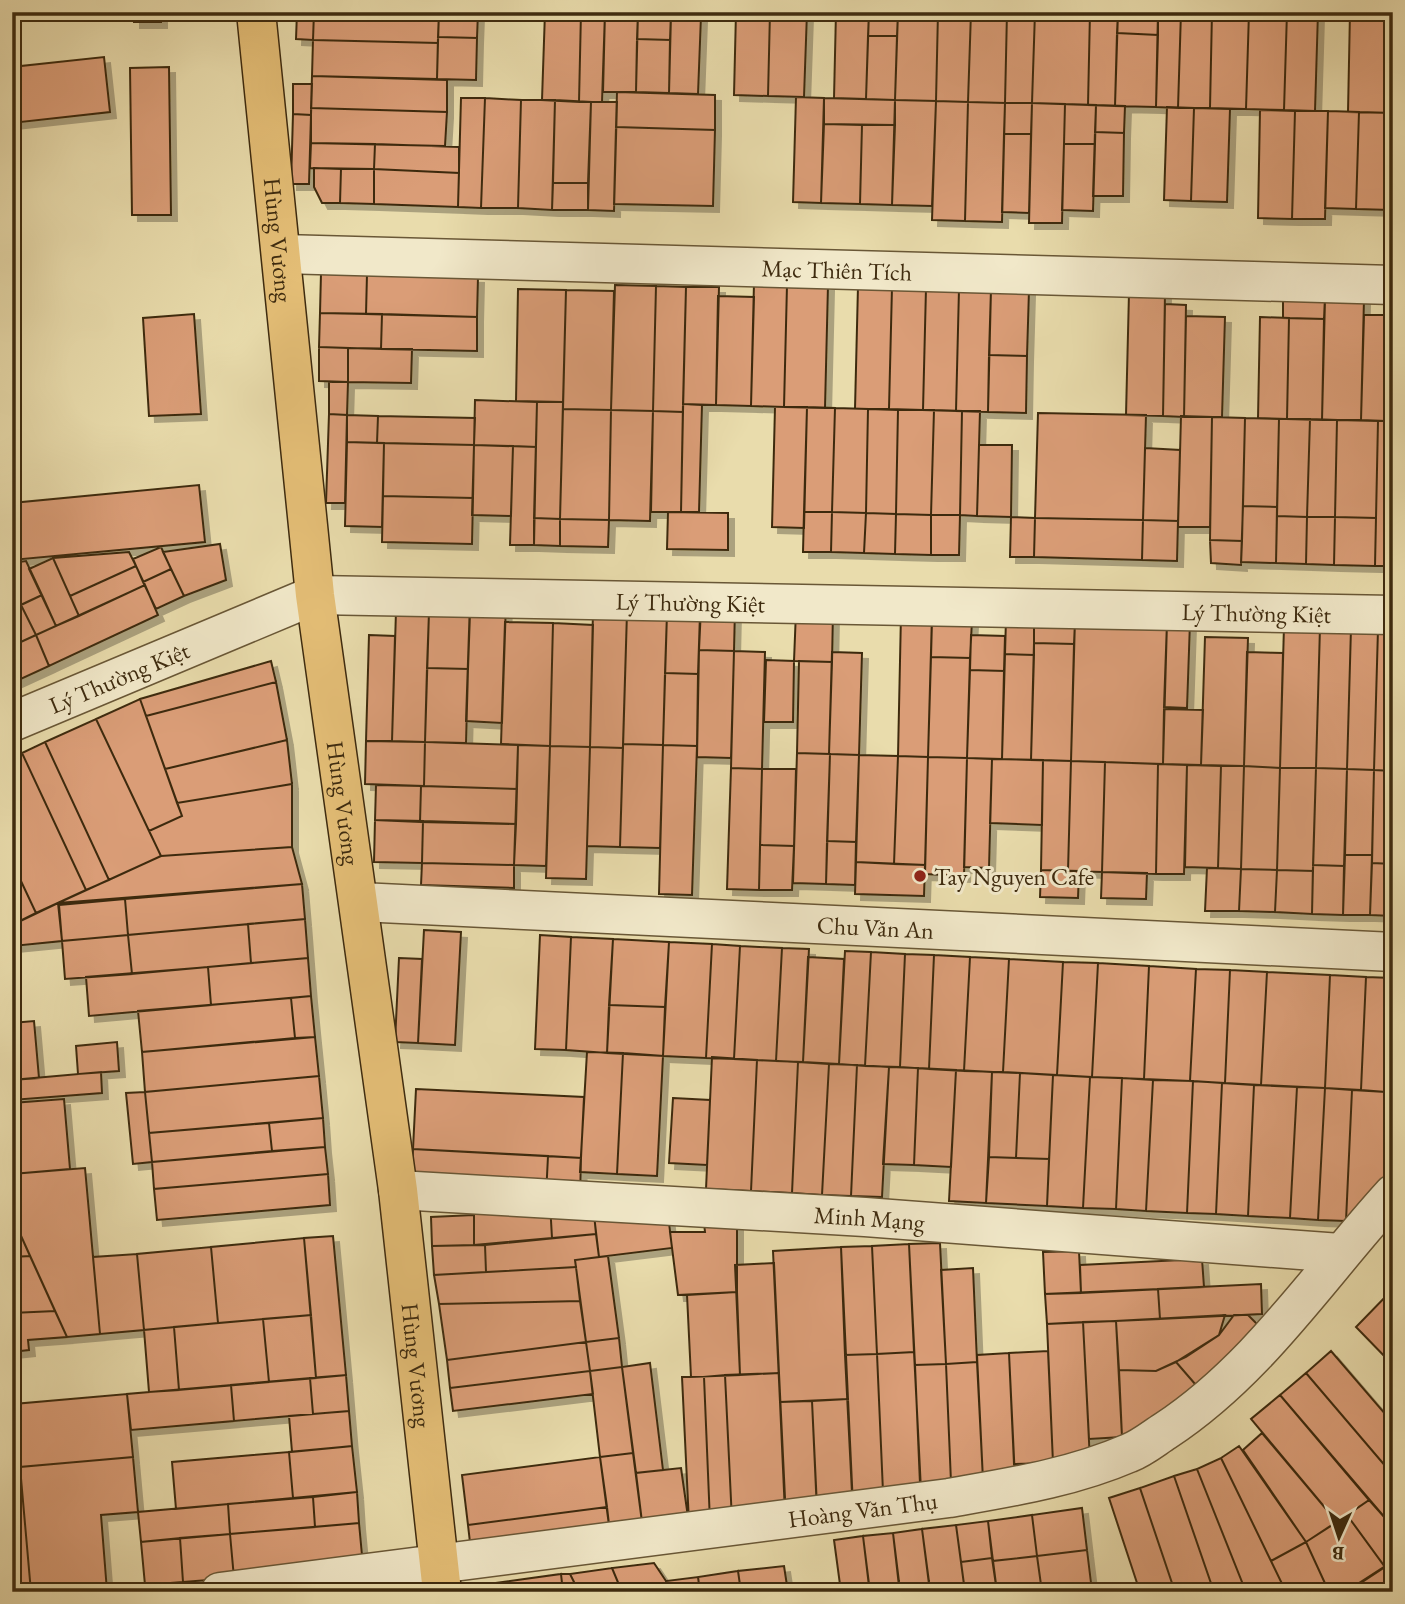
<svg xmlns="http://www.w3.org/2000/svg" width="1405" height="1604" font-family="'EB Garamond',serif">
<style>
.building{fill:#da9d77;stroke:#3e2b0f;stroke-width:2;filter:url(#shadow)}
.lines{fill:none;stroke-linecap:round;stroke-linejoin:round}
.minor-casing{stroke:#695736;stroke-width:41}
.major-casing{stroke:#3e2b0f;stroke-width:41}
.minor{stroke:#f1e8c9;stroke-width:38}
.major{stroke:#e4be76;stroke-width:38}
.poi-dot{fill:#8f2418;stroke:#f1e8c9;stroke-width:2.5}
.labels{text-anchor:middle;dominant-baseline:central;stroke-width:6;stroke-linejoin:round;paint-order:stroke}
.street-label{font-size:24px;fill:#3e2b0f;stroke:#f1e8c9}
.poi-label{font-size:24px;fill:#3e2b0f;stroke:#f1e8c9;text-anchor:start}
</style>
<defs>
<filter id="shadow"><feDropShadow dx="6" dy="6" stdDeviation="0" flood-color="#0004"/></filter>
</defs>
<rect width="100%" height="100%" fill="#e9dcac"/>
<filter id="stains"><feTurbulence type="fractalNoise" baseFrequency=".00286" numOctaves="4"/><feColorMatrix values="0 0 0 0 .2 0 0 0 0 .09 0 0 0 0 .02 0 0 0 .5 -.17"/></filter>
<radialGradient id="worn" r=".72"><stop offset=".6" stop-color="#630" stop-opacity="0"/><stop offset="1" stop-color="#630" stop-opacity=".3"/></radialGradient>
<path class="building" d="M134,12H161V22H134Z
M297,12H314L313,40L296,39Z
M314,12H439L438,43L313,40Z
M439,12H478L477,38L438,37Z
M545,12H581L579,102L542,100Z
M581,12H605L602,102H579Z
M605,12H638L636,92H603Z
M638,12H671L670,40L637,39Z
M736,12H770L768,96L734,95Z
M770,12H807L804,97L768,96Z
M836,12H869L866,99L834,98Z
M869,12H898L897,36H868Z
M898,12H938L936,101L895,100Z
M938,12H971L968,102L936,101Z
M971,12H1007L1005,103L968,102Z
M1007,12H1035L1032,103H1005Z
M1035,12H1090L1088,105L1032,103Z
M1090,12H1118L1115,106L1088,105Z
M1118,12H1158V35L1117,33Z
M1158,12H1181L1178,108L1156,107Z
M1181,12H1212L1210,108H1178Z
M1212,12H1249L1246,109L1210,108Z
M1249,12H1287L1284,110L1246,109Z
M1287,12H1318L1315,111L1284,110Z
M1350,12H1393V113L1348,112Z
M671,15L701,16L698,94L669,93Z
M1117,33L1158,35L1156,107L1115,106Z
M868,36H897L895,100L866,99Z
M438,37L477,38L476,80L437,79Z
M637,39L670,40L669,93L636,92Z
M313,40L438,43L437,79L312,76Z
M104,57L110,112L12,123V67Z
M169,67L171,215H132L130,68Z
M312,76L447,80V112L311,108Z
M293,84H312L311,115L293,114Z
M617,92L715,95V130L616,127Z
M796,97L824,98L821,203L793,202Z
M461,98H485L481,208L458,207Z
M485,98L521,100L518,208H481Z
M824,98L895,100V125L824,124Z
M521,100H555L552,210L518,208Z
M555,100L591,102L588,183H553Z
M895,100L936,101L932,206L892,205Z
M936,101L968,102L965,221L932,220Z
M591,102H617L614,211L588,210Z
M968,102L1005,103L1002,222L965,221Z
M1005,103H1032L1031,134H1004Z
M1032,103L1065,104L1062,223H1029Z
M1065,104L1096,105L1095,144H1064Z
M1096,105L1125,106L1124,133L1095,132Z
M1167,107L1194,108L1191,201L1164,200Z
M311,108L447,112L445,146L311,143Z
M1194,108L1230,109L1227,202L1191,201Z
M1260,110L1295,111L1292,219L1258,218Z
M1295,111H1328L1325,219H1292Z
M1328,111L1359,112L1356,209L1325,208Z
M1359,112L1393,113L1391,210L1356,209Z
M293,114L311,115L309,184H291Z
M824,124L862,125L860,204L821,203Z
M862,125H895L892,205L860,204Z
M616,127L715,130L713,206L614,204Z
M1095,132L1124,133L1123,196H1093Z
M1393,133V233H1390Z
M1004,134H1031L1029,213L1002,212Z
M311,143L375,144L374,169L310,168Z
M375,144L459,147V173L374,169Z
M1064,144H1095L1093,211L1062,210Z
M314,168L341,169L340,203H322L314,187Z
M341,169H374V204L340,203Z
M374,169L459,173L458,207L374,204Z
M553,183H588V210H552Z
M321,273L367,274L366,314L320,313Z
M367,274L478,277L477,317L366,314Z
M754,283L787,285L784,407L751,406Z
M615,285L656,286L653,411L611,410Z
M787,285H828L825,408L784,407Z
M656,286L686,287L683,412L653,411Z
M858,286L892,287L889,409H855Z
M686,287H719L716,405L683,404Z
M892,287L926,288L923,410L889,409Z
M926,288L959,289L956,411L923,410Z
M518,289L566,290L563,402L516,401Z
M959,289H991L988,412L956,411Z
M991,289L1029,290L1027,356L989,355Z
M566,290L614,291L611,410L563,409Z
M1129,293H1165L1163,416L1126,415Z
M718,296L754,297L751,406L716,405Z
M1283,296L1325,297L1324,319L1283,318Z
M1325,299H1364L1361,420H1322Z
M1165,304L1186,305L1184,417L1163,416Z
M320,313L382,314L381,349L319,347Z
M194,314L201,414L149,416L143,318Z
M382,314L477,317V351L381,349Z
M1364,315H1389L1386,421L1361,420Z
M1389,315L1393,316V421H1386Z
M1186,316L1225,317L1222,417H1184Z
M1260,317L1289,318L1287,419L1258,418Z
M1289,318L1324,319L1322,420L1287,419Z
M319,347L348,348V382L319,381Z
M348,348L412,349L411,383L348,382Z
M989,355L1027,356L1026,413L988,412Z
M329,382H348L347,415L329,414Z
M475,400L537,402L536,447L474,445Z
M537,402H563L560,519L534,518Z
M683,404L702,405L699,512H681Z
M775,407H807L804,528L772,527Z
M807,407L835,408L832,512H804Z
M835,408L868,409L866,513L832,512Z
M563,409L611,410L609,520L560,519Z
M868,409L898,410L896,514L866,513Z
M611,410L653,411L650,521L609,520Z
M898,410H934L931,515L896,514Z
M934,410L962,411L960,515H931Z
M653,411L683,412L681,512H651Z
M962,411H980L977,516L960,515Z
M1038,413L1146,415L1143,520L1035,518Z
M329,414L347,415L345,503H326Z
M347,415L378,416L377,443L347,442Z
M378,416L475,418L474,445L377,443Z
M1181,416L1212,417L1210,527H1178Z
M1212,417L1245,418L1242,541L1210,540Z
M1245,418L1279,419L1277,507L1243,506Z
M1279,419H1310L1307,517L1277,516Z
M1310,419L1337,420L1335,517H1307Z
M1337,420L1378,421L1376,518L1335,517Z
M1378,421H1393V566H1375Z
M347,442L384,443L382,527L345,526Z
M384,443L474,445L473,498L383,496Z
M474,445L513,446L511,516L472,515Z
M979,445H1012L1011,517L977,516Z
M513,446L536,447L534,545H510Z
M1145,448L1180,450L1178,521L1143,520Z
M199,485L205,542L12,560V503Z
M383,496L473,498L472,544L382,542Z
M1243,506L1277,507L1276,563L1241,562Z
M668,512L728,513V550L667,549Z
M804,512H832L831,552H803Z
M832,512L866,513L864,553L831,552Z
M866,513L896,514L895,554L864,553Z
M896,514L931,515V555L895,554Z
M931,515H960L959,555H931Z
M1277,516L1307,517L1306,564L1276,563Z
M1011,517L1035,518L1034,557H1010Z
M1307,517H1335L1334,565L1306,564Z
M1335,517L1376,518L1375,566L1334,565Z
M534,518L560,519V546L534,545Z
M1035,518L1143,520L1142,560L1034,557Z
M560,519L609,520L608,547L560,546Z
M1143,520L1178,521L1177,561L1142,560Z
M1210,540L1242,541L1241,565L1211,563Z
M220,544L226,580L184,596L163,552Z
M161,547L171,569L143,582L133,559Z
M129,552L136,566L70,596L53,558Z
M53,558L79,616L56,626L29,569Z
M26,561L42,595L12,609V563Z
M136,566L145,585L79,616L70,596Z
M171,569L184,596L156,609L143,582Z
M145,585L158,615L49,666L36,635Z
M42,595L56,626L36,635L21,605Z
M470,602H506L502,723L466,721Z
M21,605L36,635L12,646V609Z
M701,608L735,609L734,651L699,650Z
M396,611L429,612L425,742L392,741Z
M593,611L627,612L623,748L590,747Z
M796,611L833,612L832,662L794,661Z
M429,612L470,613L468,669L427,668Z
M627,612L667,613L663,745L623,744Z
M667,613L700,614L698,674L665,673Z
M901,614L932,615L928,757L898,756Z
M1006,619L1034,620V655L1005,654Z
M1075,619L1167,622L1163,764L1071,761Z
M932,620L972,621L970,658L931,657Z
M1034,620L1075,621L1074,644L1034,643Z
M505,622L553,623L550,746L501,744Z
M1167,622H1190L1187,708L1164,707Z
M553,623L593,625L590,747L550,746Z
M1284,626L1320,627L1316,768H1280Z
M1320,627L1351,628L1347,769L1316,768Z
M1351,628L1378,629L1374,770L1347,769Z
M1378,629H1393V771L1374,770Z
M36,635L49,666L12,683V646Z
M369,635L395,636L392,741H366Z
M971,635L1005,636L1004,671L970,670Z
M1205,637L1248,638L1244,766L1201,765Z
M1034,643L1074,644L1071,761L1031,760Z
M699,650L734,651L731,758L697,757Z
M734,651L765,652L762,769L731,768Z
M832,652L862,653L859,755L829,754Z
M1247,652L1283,653L1280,768L1244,766Z
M1005,654L1034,655L1031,760L1002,759Z
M931,657L970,658L967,758L928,757Z
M766,660L794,661L793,722H764Z
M271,661L276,682L146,716L140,699Z
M799,661L832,662L829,754L797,753Z
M427,668L468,669L466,743L425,742Z
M970,670L1004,671L1002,759L967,758Z
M665,673L698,674L697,746L663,745Z
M276,682L287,740L165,769L146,716Z
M140,699L182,816L149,831L96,719Z
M1164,709L1203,710L1201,765L1163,764Z
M96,719L161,856L109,880L45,742Z
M287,740L292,784L177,803L165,769Z
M366,741L425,742L424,786L365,784Z
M45,742L109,880L86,890L22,753Z
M425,742L518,745L517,789L424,786Z
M623,744L663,745L660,848L620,847Z
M518,745L550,746L546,866L514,865Z
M663,745L697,746L692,895L659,894Z
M550,746L590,747L586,879L546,878Z
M590,747L623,748L620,847L587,846Z
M22,753L86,890L36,913L12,862V757Z
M797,753L830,754L826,884L793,883Z
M830,754L859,755L856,842L827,841Z
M859,755L898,756L894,864L856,862Z
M898,756L928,757L925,865L894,864Z
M928,757L967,758L964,876L925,874Z
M967,758L992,759L989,868L964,867Z
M992,759L1043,760L1042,825L990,823Z
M1043,760L1071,761L1068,871L1041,870Z
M1071,761L1105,762L1102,872L1068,871Z
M1105,762L1158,764L1156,874L1102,872Z
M1158,764L1187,765L1184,874H1156Z
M1187,765L1221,766L1218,868L1185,867Z
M1221,766H1244L1241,869L1218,868Z
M1244,766L1280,768L1277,870L1241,869Z
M731,768L762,769L759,890L727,889Z
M1280,768H1316L1313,871L1277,870Z
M1316,768L1347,769L1344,866L1313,865Z
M762,769H796L794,846L760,845Z
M1347,769L1374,770L1372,855H1345Z
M1374,770L1393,771V864L1372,863Z
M292,784V847L161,856L149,831L182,816L177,803Z
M376,785L421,786L420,822L375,820Z
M421,786L517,789L516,824L420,822Z
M375,820L423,821L422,863L374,862Z
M423,821L516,824L514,865L422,863Z
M827,841L856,842L855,885L826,884Z
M760,845L794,846L792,890H759Z
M292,847L302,884L58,903L161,856Z
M1345,855H1372L1370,915H1343Z
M12,862L36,913L12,925Z
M856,862L925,865L924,896L855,894Z
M422,863L514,865V888L421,885Z
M1372,863L1393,864V916L1370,915Z
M1313,865L1344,866L1343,915L1312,914Z
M1207,868L1241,869L1239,911H1205Z
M1241,869L1277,870L1275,912L1239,911Z
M1041,870L1079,871L1078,898L1040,897Z
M1277,870L1313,871L1312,914L1275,912Z
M1102,872L1147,873L1146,899L1101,898Z
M302,884L305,919L128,935L125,899Z
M125,899L128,935L62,941L59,905Z
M58,903L62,941L13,946L12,925Z
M305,919L308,958L251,963L248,924Z
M248,924L251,963L132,974L128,935Z
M424,930L461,932L455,1045L418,1043Z
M128,935L132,974L65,979L62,941Z
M540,935L571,937L566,1050L535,1049Z
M571,937L613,939L607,1053L566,1050Z
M613,939L669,942L665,1007L609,1005Z
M669,942L712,944L706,1058L663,1056Z
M712,944L740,946L734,1059L706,1058Z
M740,946L782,948L776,1061L734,1059Z
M782,948L809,949L803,1062L776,1061Z
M845,951L871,952L865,1066L839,1064Z
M871,952L905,954L900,1067L865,1066Z
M905,954L934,955L929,1069L900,1067Z
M934,955L970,957L964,1071L929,1069Z
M808,957L844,959L839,1064L803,1062Z
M970,957L1009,959L1003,1072L964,1071Z
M308,958L311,996L211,1005L208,967Z
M399,958L422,959L418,1043L395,1042Z
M1009,959L1063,962L1057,1075L1003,1072Z
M1063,962L1098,963L1092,1077L1057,1075Z
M1098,963L1149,966L1144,1079L1092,1077Z
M1149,966L1196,969L1190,1081L1144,1079Z
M208,967L211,1005L89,1016L86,977Z
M1196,969L1230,970L1225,1083L1190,1081Z
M1230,970L1267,972L1261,1085L1225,1083Z
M1267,972L1330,975L1325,1088L1261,1085Z
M1330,975L1366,977L1361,1090L1325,1088Z
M1366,977L1392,978L1386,1092L1361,1090Z
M1392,978H1393V1105H1386Z
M311,996L315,1037L295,1038L291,998Z
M291,998L295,1038L142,1052L138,1011Z
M609,1005L665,1007L663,1056L607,1053Z
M34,1021L39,1078L12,1080V1023Z
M315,1037L319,1076L145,1092L142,1052Z
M117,1042L119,1071L78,1074L76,1046Z
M587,1052L623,1053L617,1174L580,1172Z
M623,1053L663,1056L657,1176L617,1174Z
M712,1057L757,1060L751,1191L706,1189Z
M757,1060L798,1062L792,1193L751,1191Z
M798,1062L829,1064L822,1195L792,1193Z
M829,1064L857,1065L851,1196L822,1195Z
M857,1065L889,1067L882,1197L851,1196Z
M889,1067L918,1068L914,1165L883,1164Z
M918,1068L956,1070L951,1167L914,1165Z
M956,1070L992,1072L986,1203L949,1201Z
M101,1072L102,1093L12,1100V1080Z
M992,1072L1020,1073L1016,1158L989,1157Z
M1020,1073L1053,1075L1049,1159L1016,1158Z
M1053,1075L1090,1077L1083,1208L1047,1206Z
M319,1076L323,1118L149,1133L145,1092Z
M1090,1077L1122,1078L1116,1209L1083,1208Z
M1122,1078L1153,1080L1146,1211L1116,1209Z
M1153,1080L1193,1081L1187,1213L1146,1211Z
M1193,1081L1222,1083L1216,1214L1187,1213Z
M1222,1083L1254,1085L1248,1216L1216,1214Z
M1254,1085L1297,1087L1290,1218L1248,1216Z
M1297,1087L1325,1088L1318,1220L1290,1218Z
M1325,1088L1352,1090L1346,1221L1318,1220Z
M416,1089L584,1097L581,1158L413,1149Z
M1352,1090L1386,1092V1105H1393V1168L1346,1221Z
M145,1092L152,1162L133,1164L126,1093Z
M673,1098L710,1100L707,1165L669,1163Z
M64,1099L70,1169L12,1174V1103Z
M323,1118L325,1147L272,1151L269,1123Z
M269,1123L272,1151L152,1162L149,1133Z
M325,1147L328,1174L154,1189L152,1162Z
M413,1149L548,1156L546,1196L411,1190Z
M548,1156L581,1158L580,1198L546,1196Z
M989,1157L1049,1159L1047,1206L986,1203Z
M85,1168L100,1334L67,1337L12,1216V1174Z
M328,1174L330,1205L157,1220L154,1189Z
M550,1203L593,1204L596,1234L552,1238Z
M550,1203L552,1238L474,1245V1209Z
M667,1206L672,1248L599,1257L594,1215Z
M474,1215V1245L432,1246L431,1217Z
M12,1218H13L30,1256L12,1257Z
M704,1223L737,1224V1292L678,1295L670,1232H705Z
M596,1234L599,1257L575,1260L576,1267L486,1272L485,1245Z
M333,1236L346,1375L316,1378L304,1238Z
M304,1238L311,1315L218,1323L211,1247Z
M940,1243L946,1364L915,1365L909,1244Z
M909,1244L914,1352L877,1354L872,1246Z
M485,1245L486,1272L434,1275L432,1246Z
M872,1246L877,1354L845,1355L841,1247Z
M211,1247L218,1323L144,1330L137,1254Z
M841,1247L848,1399L780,1402L773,1251Z
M1079,1251L1081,1293L1045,1294L1043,1252Z
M137,1254L144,1330L100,1334L93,1257Z
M30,1256L55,1311L12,1313V1257Z
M608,1256L619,1338L586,1342L575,1260Z
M1202,1259L1204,1287L1081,1293L1080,1265Z
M774,1263L779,1373L740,1375L735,1265Z
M576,1267L580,1301L439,1304L434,1275Z
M973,1268L977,1362L946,1364L941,1270Z
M1261,1284L1262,1314L1160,1319L1158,1289Z
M1158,1289L1160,1319L1047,1324L1045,1294Z
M1393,1289V1365L1356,1327Z
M737,1292L740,1375L691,1377L687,1295Z
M580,1301L586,1342L447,1360L439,1304Z
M55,1311L67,1337L28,1340L29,1350L12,1352V1313Z
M311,1315L316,1378L269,1382L263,1319Z
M1225,1315L1219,1335L1186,1357L1156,1371L1119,1370L1116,1321Z
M1234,1315H1248L1263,1330L1202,1392L1176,1362L1219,1335Z
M263,1319L269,1382L179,1390L174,1327Z
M1116,1321L1122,1437L1089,1439L1083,1322Z
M1083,1322L1090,1461L1053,1463L1047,1324Z
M174,1327L179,1390L149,1392L144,1330Z
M619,1338L622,1367L590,1371L586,1342Z
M586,1342L590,1371L450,1388L447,1360Z
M1048,1351L1053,1463L1014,1464L1009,1353Z
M1331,1351L1393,1423V1475L1306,1373Z
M914,1352L921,1490L883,1492L877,1354Z
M1009,1353L1015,1479L983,1480L977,1355Z
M877,1354L883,1492L852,1493L845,1355Z
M977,1362L983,1480L951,1482L946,1364Z
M1176,1362L1202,1392L1122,1437L1119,1370L1156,1371Z
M650,1363L663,1470L636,1473L622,1367Z
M946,1364L951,1482L920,1484L915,1365Z
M622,1367L633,1453L600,1457L590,1371Z
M590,1371L593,1394L453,1411L450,1388Z
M779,1373L786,1519L732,1521L725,1375Z
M1306,1373L1393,1475V1527L1280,1395Z
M346,1375L349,1411L313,1414L310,1378Z
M725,1375L732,1521L710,1522L704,1377Z
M682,1377H704L710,1522L689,1523Z
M310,1378L313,1414L234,1421L231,1385Z
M231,1385L234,1421L131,1430L127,1394Z
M127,1394L133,1457L20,1467L14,1404Z
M1280,1395L1369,1500L1337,1522L1251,1419Z
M848,1399L853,1506L817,1507L812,1401Z
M812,1401L817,1512L785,1513L780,1402Z
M14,1404L20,1467L31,1592H12Z
M349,1411L352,1446L292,1452L289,1416Z
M1262,1433L1337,1522L1306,1542L1243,1450Z
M352,1446L357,1492L293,1498L289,1452Z
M1239,1446L1306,1542L1271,1561L1221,1458Z
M289,1452L293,1498L176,1509L172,1462Z
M633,1453L643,1530L610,1533L600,1457Z
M133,1457L138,1512L101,1515L107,1591L31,1592L20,1467Z
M600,1457L607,1507L468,1525L462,1475Z
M1221,1458L1271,1561L1286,1592H1246L1197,1469Z
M681,1468L689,1524L643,1530L636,1473Z
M1197,1469L1246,1592H1214L1174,1476Z
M1174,1476L1214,1592H1175L1140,1488Z
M1140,1488L1175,1592H1140L1109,1498Z
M357,1492L359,1523L315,1527L313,1497Z
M313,1497L315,1527L230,1534L228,1504Z
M1369,1500L1393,1527V1561L1385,1567L1347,1515Z
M228,1504L230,1534L141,1542L138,1512Z
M607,1507L610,1533L471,1551L468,1525Z
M1082,1508L1087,1550L1037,1556L1032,1515Z
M1032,1515L1037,1556L993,1561L988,1521Z
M1347,1515L1385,1567L1347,1592H1329L1306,1542Z
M988,1521L992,1558L961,1562L956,1525Z
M359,1523L363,1566L234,1578L230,1534Z
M956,1525L965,1592H930L922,1529Z
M922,1529L929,1582L899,1586L893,1533Z
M893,1533L899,1582L869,1586L863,1536Z
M230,1534L234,1578L183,1582L180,1538Z
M863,1536L870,1592H841L834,1540Z
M180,1538L183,1582L145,1585L141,1542Z
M1306,1542L1329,1592H1286L1271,1561Z
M1087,1550L1092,1591L1042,1592L1037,1556Z
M1037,1556L1042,1592H997L993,1561Z
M992,1558L997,1592H965L961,1562Z
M1393,1561V1592H1361L1356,1585Z
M654,1563L666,1581L667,1592H622L612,1568Z
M784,1566L788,1592H741L738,1571Z
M612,1568L622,1592H579L570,1574Z
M738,1571L741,1592H700L698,1577Z
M561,1574H570L579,1592H563Z
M561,1574L563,1592H458V1588Z
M698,1577L700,1592H667L666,1581Z
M899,1582L900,1592H870L869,1586Z
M929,1582L930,1592H900L899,1586Z
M816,1584L817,1592H788L787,1588Z"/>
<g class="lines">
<g class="minor-casing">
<g id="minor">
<path id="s1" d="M282,254L1393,285"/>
<path id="s2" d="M12,722L315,595L1393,615"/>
<path id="s3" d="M360,902L1393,952"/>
<path id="s4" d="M398,1190L865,1217L1340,1253"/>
<path id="s5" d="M220,1592L949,1498C1011,1487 1071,1478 1129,1453C1142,1448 1154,1438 1165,1431C1258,1370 1319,1275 1393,1194"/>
</g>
</g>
<g class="major-casing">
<g id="major">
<path id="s6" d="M256,12L315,595L398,1190L442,1592"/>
</g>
</g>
<use href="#minor" class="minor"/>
<use href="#major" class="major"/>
</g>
<circle class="poi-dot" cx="920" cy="876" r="7"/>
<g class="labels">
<g class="street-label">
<text stroke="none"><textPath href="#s6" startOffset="229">Hùng Vương</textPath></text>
<text stroke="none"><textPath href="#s1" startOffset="555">Mạc Thiên Tích</textPath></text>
<text stroke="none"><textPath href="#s2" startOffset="704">Lý Thường Kiệt</textPath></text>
<text stroke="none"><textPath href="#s2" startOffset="1270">Lý Thường Kiệt</textPath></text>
<text stroke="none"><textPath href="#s2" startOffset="116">Lý Thường Kiệt</textPath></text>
<text stroke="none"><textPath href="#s6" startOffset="796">Hùng Vương</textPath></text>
<text stroke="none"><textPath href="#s3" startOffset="516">Chu Văn An</textPath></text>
<text stroke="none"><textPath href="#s4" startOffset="472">Minh Mạng</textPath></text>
<text stroke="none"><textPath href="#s6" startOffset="1363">Hùng Vương</textPath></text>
<text stroke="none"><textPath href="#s5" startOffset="648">Hoàng Văn Thụ</textPath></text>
</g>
<g class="poi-label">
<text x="934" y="876">Tay Nguyen Cafe</text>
</g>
</g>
<rect width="1405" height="1604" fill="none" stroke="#e9dcac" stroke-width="42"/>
<rect x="14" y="14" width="1377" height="1576" fill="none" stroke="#3e2b0f" stroke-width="3.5"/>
<rect x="21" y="21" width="1363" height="1562" fill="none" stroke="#3e2b0f" stroke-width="2"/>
<g transform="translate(1339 1537) rotate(183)" stroke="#f1e8c9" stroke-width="5" paint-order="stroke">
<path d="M0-5L12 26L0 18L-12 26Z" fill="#3e2b0f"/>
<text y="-10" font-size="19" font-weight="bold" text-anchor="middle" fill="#3e2b0f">B</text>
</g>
<rect width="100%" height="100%" filter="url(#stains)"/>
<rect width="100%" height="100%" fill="url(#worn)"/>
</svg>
